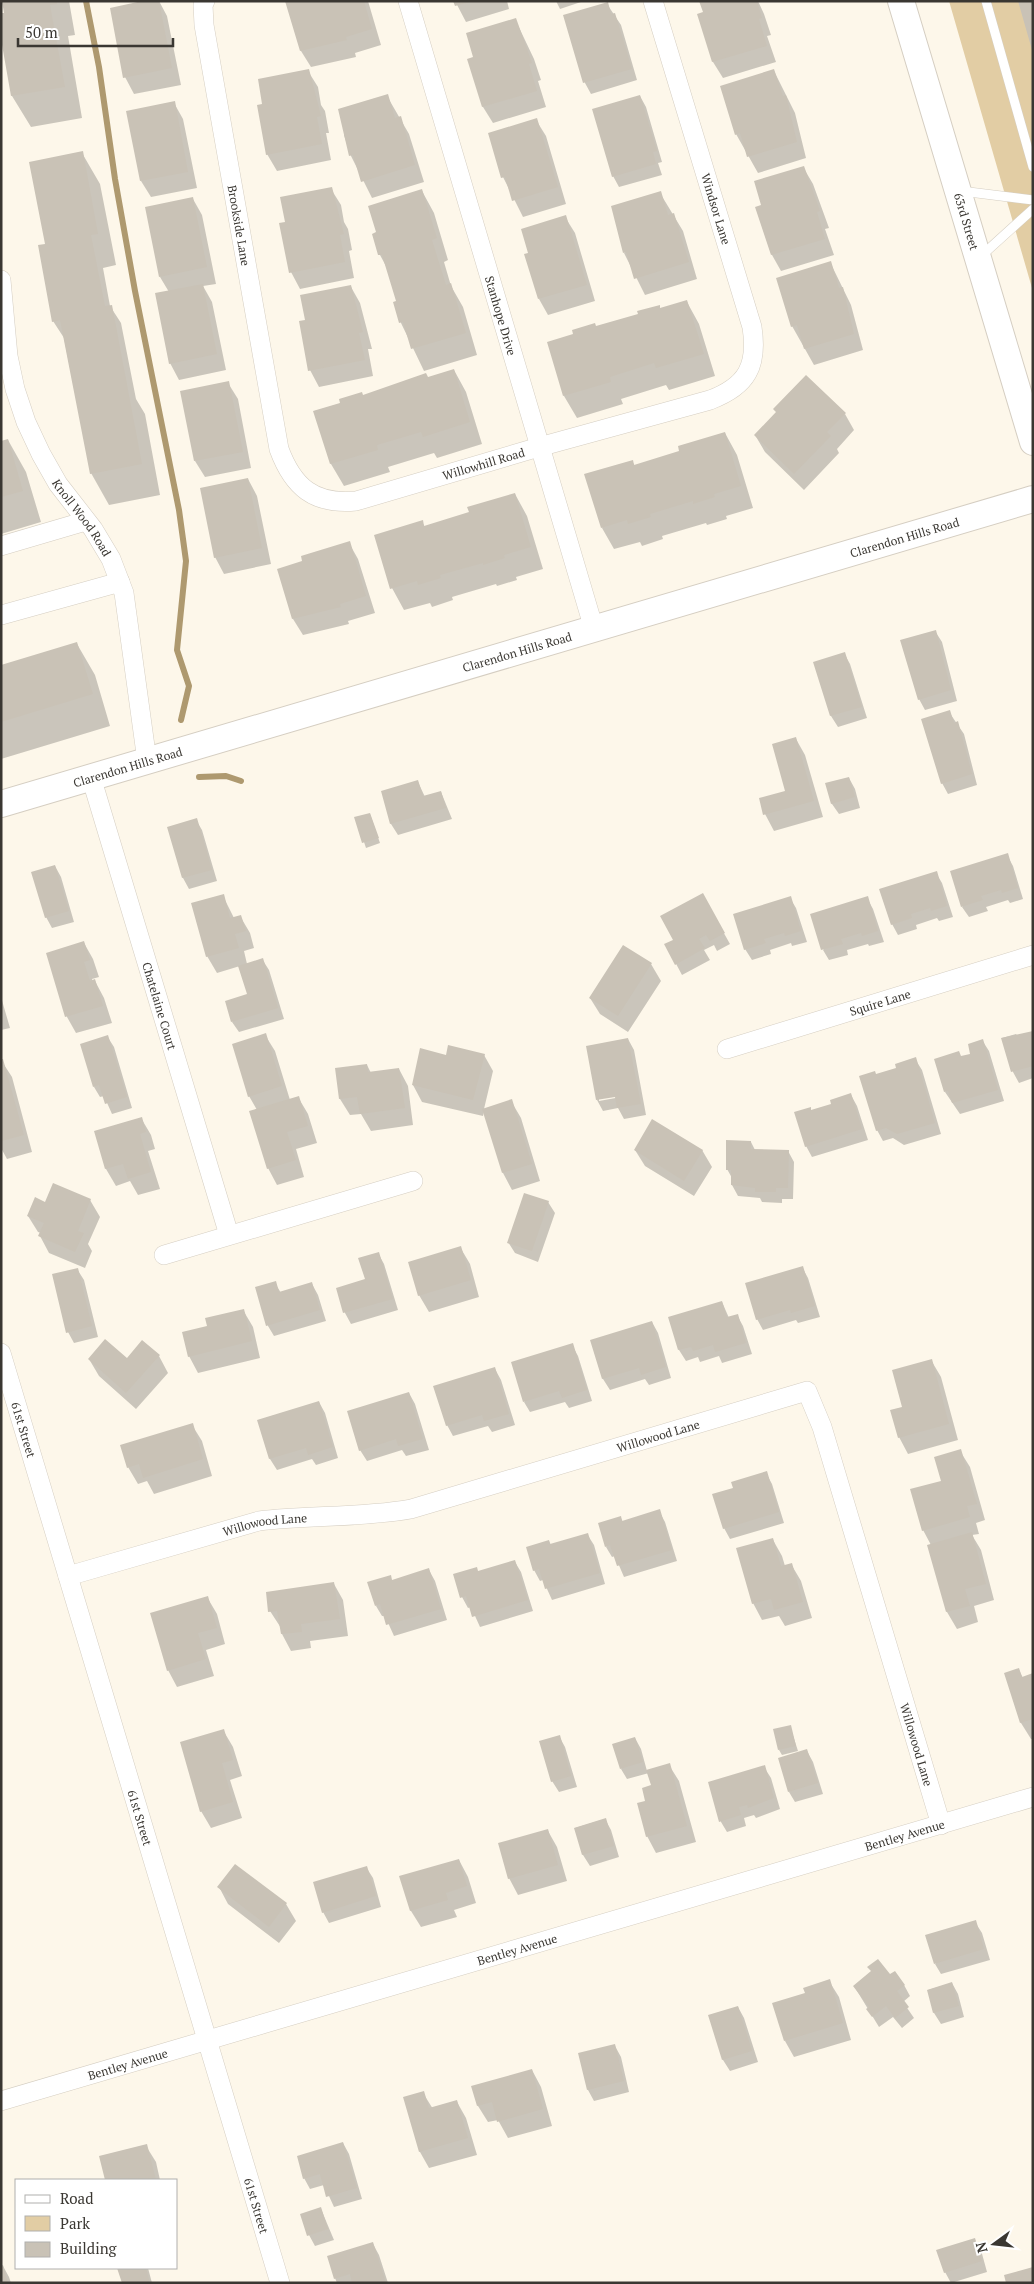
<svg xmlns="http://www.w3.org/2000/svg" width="1034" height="2284" font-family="'PT Serif',serif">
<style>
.green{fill:#e2cda4}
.shadow{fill:#0003;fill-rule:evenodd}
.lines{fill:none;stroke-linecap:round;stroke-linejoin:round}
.stream{stroke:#ae996f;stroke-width:6}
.building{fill:#c9c2b6}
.lane-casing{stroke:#d5cec2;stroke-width:10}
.street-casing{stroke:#d5cec2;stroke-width:20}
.secondary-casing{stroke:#d5cec2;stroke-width:28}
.lane{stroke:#fff;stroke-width:9}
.street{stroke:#fff;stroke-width:19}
.secondary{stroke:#fff;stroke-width:26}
.labels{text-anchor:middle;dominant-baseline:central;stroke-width:4.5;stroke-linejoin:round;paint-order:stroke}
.street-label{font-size:12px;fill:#3a3732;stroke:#fff}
</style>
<rect width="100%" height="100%" fill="#fdf7ea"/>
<path class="green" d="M949,1H1033V293L1032,288Z"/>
<path class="shadow" d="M3,1H69L75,35L68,36L82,118L31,127L12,96L1,32L6,14Z
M159,1L167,16L181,85L134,94L125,77Z
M368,1L381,45L355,53L356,57L311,67L301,51L287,2Z
M455,1H507L509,9L466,22Z
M556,1H584L560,9Z
M701,1H758L764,14L771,35L767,36L776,62L723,78L713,62L699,15L704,13Z
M607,4L621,25L637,80L591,94L585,83L565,16Z
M515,19L534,59L541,80L538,81L546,107L493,123L483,107L469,60L475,58Z
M308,71L318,87L321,105L325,111L329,133H326L331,160L277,171L267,154L264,105Z
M774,71L795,113L806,158L758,173L736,134Z
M387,96L409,134L424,182L372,198L351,156L344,135Z
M640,96L646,107L662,162L658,163L662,175L619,187L613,176Z
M174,103L183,119L197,188L151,197L141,181Z
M536,120L546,136L566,204L523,217L503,177Z
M82,153L100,184L116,265L103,268L110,306L121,323L136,399L145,414L160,495L109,505L91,473L64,338L53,321L47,245Z
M803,167L813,184L829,228L825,229L834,255L781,271L772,255L757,208L763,206Z
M331,189L341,205L344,222L348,229L352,250L349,251L354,278L300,289L291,272L287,223Z
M422,191L434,213L448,260L444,262L451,286L463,307L477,355L424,371L401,323L395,303L397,302L387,268L380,255L377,233Z
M660,193L683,231L697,279L645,295L624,253Z
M193,199L202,215L216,284L203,286L212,302L226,370L179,380L170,363L169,292L160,277Z
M565,217L575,233L595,301L548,315L539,299Z
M830,262L851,305L863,350L814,365L792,326Z
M351,287L360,303L372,349H368L373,376L319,387L310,370Z
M687,302L699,324L715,376L669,390L666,385L621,399L623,404L577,418L564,396L574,335Z
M454,370L466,392L482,444L437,458L434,453L388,467L390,472L344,486L331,464L315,411Z
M228,383L238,399L251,468L205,477L195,461Z
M845,414L854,430L837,449L839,453L804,490L765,452L755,435Z
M725,433L737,455L753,508L726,516L727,519L707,525L706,523L662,536L663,539L642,546L640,542L614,549L602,528L632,461L635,466L680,452Z
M8,440L26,472L41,522L1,534V442Z
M248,479L257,496L271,564L224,574L215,557Z
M515,494L527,516L543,569L516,577L517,580L497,586L496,584L452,597L453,600L432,607L430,603L404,610L392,588L422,522L425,527L471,513Z
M349,543L358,559L375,613L348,621L349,624L303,635L293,619L304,562Z
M935,631L942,642L957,701L925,710L919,699Z
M77,644L95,675L110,726L1,759V666Z
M844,653L850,664L867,718L838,727L831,716L815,663Z
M949,712L964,734L977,785L948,794L942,783Z
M796,739L805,755L823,817L774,831L765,814L786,792Z
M849,778L855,789L860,808L839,814L832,804L827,784Z
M418,782L425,797L441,792L452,819L398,835L391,824L382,792Z
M370,814L380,843L366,848L356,818Z
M196,820L202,830L217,881L189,889L183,878L168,828Z
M1007,855L1013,866L1023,899L1010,903L1008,900L986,907L988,911L969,917L962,907Z
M55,866L61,877L74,922L52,928L46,917Z
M936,873L942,883L953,917L939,921L937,918L916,925L917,929L898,935L892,924Z
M702,894L730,944L717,951L714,945L704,950L710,960L682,975L666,945L674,940Z
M223,896L234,918L240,916L250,933L254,948L244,951L247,964L262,959L269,970L284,1019L239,1032L232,1022L248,995L240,966L217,973L207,956Z
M790,898L796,908L807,942L792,946L791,943L770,950L771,954L752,960L745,949Z
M867,898L873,909L884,942L869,946L868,944L847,950L848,955L829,960L823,950Z
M84,943L93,959L99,977L92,979L93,982L95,981L104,998L112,1023L76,1033L67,1017L48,954Z
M651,964L661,981L628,1032L600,1014L590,998Z
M1,997L10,1028L1,1030Z
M1033,1032V1078L1019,1083L1013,1072L1002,1038L1016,1034L1018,1037Z
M265,1035L275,1051L290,1100L298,1097L308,1114L317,1143L296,1149L304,1177L277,1185L268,1168L257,1110L249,1096Z
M107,1036L114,1047L132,1108L112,1114L104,1096L100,1097L94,1087Z
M628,1039L634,1050L646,1115L624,1119L618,1108L603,1111L597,1100ZM621,1094V1097L599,1101V1098Z
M982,1040L989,1051L1004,1101L960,1114L945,1092L961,1057L972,1055Z
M421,1050L446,1056L484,1055L493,1071L484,1109L511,1101L521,1118L540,1181L512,1190L503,1173L484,1111L483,1116L422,1102L413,1085Z
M915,1059L922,1070L941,1134L904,1145L893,1138L883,1141L877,1130L876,1076L898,1069Z
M1,1060L12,1077L32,1152L7,1159L1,1148Z
M367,1065L371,1073L399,1069L408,1086L413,1125L371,1131L361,1114L350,1115L340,1099L336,1069Z
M851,1095L857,1106L868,1140L812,1157L806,1146L812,1112L833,1105Z
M141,1118L151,1135L155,1149L148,1151L160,1189L138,1195L130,1181L116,1186L106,1169L95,1132Z
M751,1142L755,1150L788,1151L794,1162L793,1199H782V1203L762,1202L760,1198L738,1196L732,1185V1178L727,1169Z
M635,1150H702L712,1167L694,1196L645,1166Z
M90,1200L100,1217L88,1244L92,1251L85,1268L49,1253L40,1236L41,1233L38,1232L28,1216L46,1203Z
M548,1202L555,1213L538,1262L515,1253L508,1242Z
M460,1247L470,1264L479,1297L429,1312L419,1295Z
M378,1253L384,1264L398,1310L351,1324L345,1313L337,1289L366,1280Z
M802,1267L808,1278L820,1317L798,1323L796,1320L763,1330L757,1319Z
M77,1269L84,1280L98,1337L74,1343L68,1332Z
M275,1283L281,1293L312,1284L318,1295L326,1321L274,1336L268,1326L257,1288Z
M722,1302L729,1318L737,1315L743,1326L752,1354L722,1363L719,1356L700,1362L698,1357L686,1361L679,1350L670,1318Z
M243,1310L253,1327L260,1358L198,1373L189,1356L209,1327Z
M652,1322L658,1333L671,1378L649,1385L645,1379L610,1390L603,1379L592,1341Z
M572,1345L578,1356L592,1401L569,1408L565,1402L530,1412L524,1402Z
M159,1356L168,1373L136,1409L99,1376L89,1359H127Z
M931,1360L941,1377L958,1440L908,1454L899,1437Z
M495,1369L501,1380L515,1425L492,1432L488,1426L453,1436L447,1425Z
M409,1393L415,1404L429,1450L406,1456L402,1450L367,1461L360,1450Z
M319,1402L325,1413L338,1458L316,1465L312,1459L277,1470L270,1459L259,1420Z
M192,1425L202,1441L212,1476L154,1494L147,1481L138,1484L128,1467Z
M960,1451L970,1467L985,1520L976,1523L979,1534L972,1535L981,1550L994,1600L974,1606L978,1622L957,1629L947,1612L929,1545H931L923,1530L942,1482Z
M766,1473L772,1484L784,1523L730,1539L724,1528L734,1489Z
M659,1511L665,1522L677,1561L624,1577L615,1556L612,1557L606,1547L621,1518L623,1522Z
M587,1534L594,1545L605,1584L552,1600L543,1580L540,1581L534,1570L549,1541L551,1545Z
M773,1540L782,1556L785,1566L791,1564L801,1581L812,1618L785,1626L779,1616L762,1620L753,1603Z
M515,1562L521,1572L533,1611L480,1627L471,1607L468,1608L462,1597L478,1572Z
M429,1570L435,1581L447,1620L394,1636L385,1616H382L376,1606L390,1577L392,1581Z
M334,1584L343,1600L348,1636L310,1641L311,1648L291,1651L282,1634L281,1628L270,1611Z
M207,1597L217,1614L225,1644L206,1650L214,1676L177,1687L168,1670Z
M1019,1670L1023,1678L1033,1674V1739H1031L1021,1723L1006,1674Z
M790,1726L798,1751L782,1755L779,1750Z
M223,1730L233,1747L242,1776L230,1780L242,1818L211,1828L201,1811Z
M559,1736L565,1747L577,1787L559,1792L552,1781Z
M635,1738L641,1749L647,1771L669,1765L679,1781L696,1842L656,1853L647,1836V1802L653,1786L649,1773L627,1779L621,1769Z
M807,1751L813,1762L823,1794L795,1802L789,1792Z
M764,1767L771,1778L780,1809L756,1818L754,1815L744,1818L746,1826L727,1832L721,1822L710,1783Z
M605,1819L611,1830L619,1857L590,1866L583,1855L575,1828Z
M548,1831L557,1847L567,1881L518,1895L509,1878Z
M459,1860L468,1877L476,1903L454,1910L457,1917L421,1927L411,1911L401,1877Z
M366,1867L373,1878L381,1907L329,1923L323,1912Z
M219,1887L286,1904L296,1921L279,1943L228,1904Z
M975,1922L982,1933L990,1960L941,1974L935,1964Z
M890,1976L904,1985L910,1996L903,2002L914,2018L902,2028L893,2017L879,2027L854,1986Z
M829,1981L839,1997L851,2040L794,2057L785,2041L806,1994Z
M952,1983L958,1994L964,2017L941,2024L934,2013L928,1990Z
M738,2007L744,2018L758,2062L730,2071L723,2060L710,2016Z
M615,2046L621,2057L629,2092L594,2101L588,2090L579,2054Z
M532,2070L541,2087L552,2126L508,2138L498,2120L488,2122L478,2106L473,2087Z
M423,2093L433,2109L457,2102L466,2118L477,2155L429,2168L420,2152L404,2098Z
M343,2143L349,2154L362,2199L334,2207L324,2185L310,2189L304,2178Z
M146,2146L156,2162L160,2180H106L100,2157Z
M321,2209L334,2240L315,2246L309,2235Z
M974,2239L981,2250L987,2272L951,2283L945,2272Z
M373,2244L379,2255L388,2283H337L335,2278Z
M3,2266L9,2277L11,2283H1Z
M119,2268H148L152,2283H123Z"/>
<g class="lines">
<path class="stream" d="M86,1L99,67L115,179L135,291L179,510L186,561L177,650L189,686L181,720
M199,777L226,776L241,781"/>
</g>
<path class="building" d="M2,1H57V4L50,5L65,87L11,96L1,39V13H4Z
M142,1H159L172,68L123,78L110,8Z
M285,1H364L372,29L346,37L347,40L300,51Z
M453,1H470V2L455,6Z
M699,1H757L762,18L759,19L767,46L712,62L697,14L703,12Z
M1018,1H1033V50H1032Z
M608,2L611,14L615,13L632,69L583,83L563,15Z
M516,18L532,63L529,64L537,91L482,107L467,59L473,57L466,33Z
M309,69L321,116L317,117L322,144L266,155L257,105L262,104L258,79Z
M774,69L783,96L786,95L797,142L747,157L740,133L735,135L720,86Z
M388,94L395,118L401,116L415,165L361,182L353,155L349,156L338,109Z
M640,95L657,151L653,152L656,164L612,177L592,109Z
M175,101L188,172L140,181L126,111Z
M537,118L558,187L512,201L505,177L501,178L488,133Z
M83,151L98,234L91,235L105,306L112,305L142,464L90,474L60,320L52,322L38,245L45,244L29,162Z
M804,166L820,211L817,212L825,239L771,255L755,207L761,205L754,181Z
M332,187L344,234L340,235L345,262L289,273L279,223L285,222L280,197Z
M422,189L437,238L432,240L446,285L451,283L466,333L411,349L403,322L399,323L393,302L396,301L382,255H378L372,234L376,232L368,206Z
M661,191L668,215L674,213L689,262L634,279L626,252L623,253L611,206Z
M193,197L207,267L159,277L145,207Z
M566,215L587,285L538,299L524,254L528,253L521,229Z
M831,261L839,288L843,287L854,334L804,349L797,325L791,327L776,278Z
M203,284L217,354L169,364L155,293Z
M351,285L363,332L359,333L365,360L308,371L299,321L305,320L300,295Z
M687,300L704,354L656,368L654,363L610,377L611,382L563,396L547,342L573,334L572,330L595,323L596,326L638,314L637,311L660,305V308Z
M454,369L470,422L423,437L421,432L377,445L378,450L330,464L313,411L340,403L339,399L362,392L363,395L426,373L428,377Z
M806,375L846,413L827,432L831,436L794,474L754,435L776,412L773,409Z
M229,381L243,452L194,461L180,391Z
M725,432L741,486L714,494L715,497L693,504V501L650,514L651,517L628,524L627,520L601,528L584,474L633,460L634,465L679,451L678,446Z
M8,439L23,491L1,497V441Z
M248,478L262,548L214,558L200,488Z
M515,493L531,547L504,555L505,558L483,565V563L440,575L441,578L418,585L417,581L390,589L374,535L423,520L424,526L469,512L467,507Z
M350,541L366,596L340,604L341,607L292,619L277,569L302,561L301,556Z
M936,630L951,690L918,700L900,640Z
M77,642L93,694L1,722V665Z
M845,652L862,707L830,716L813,662Z
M950,710L954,723L958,721L972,774L941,784L921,719Z
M796,737L814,801L763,815L759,798L785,791L772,744Z
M849,777L855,797L831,804L825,783Z
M418,780L423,796L441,791L446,808L390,824L381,791Z
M370,813L379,838L362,843L354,817Z
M197,818L212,870L182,878L167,827Z
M1008,853L1018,888L1002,893L1001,890L981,896L983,900L961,907L950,871Z
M55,865L69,911L45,918L31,872Z
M937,871L947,906L931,911L930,908L911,914L912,918L891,925L879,889Z
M703,893L725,933L710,941L706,935L699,939L705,948L675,965L664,944L673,940L660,916Z
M224,894L230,918L241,915L246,931L235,934L239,948L206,957L191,903Z
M791,896L801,931L785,936L784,933L764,939L766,943L744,950L733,914Z
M868,896L878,931L862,936L861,933L841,939L843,944L821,950L810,914Z
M84,941L90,960L84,962L90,981L95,979L103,1006L65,1017L46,953Z
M623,945L652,963L618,1016L589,998Z
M263,958L278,1008L231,1022L225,1001L247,994L238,966Z
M1033,1031V1066L1011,1072L1001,1038Z
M266,1033L282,1086L248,1097L232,1044Z
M108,1035L127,1097L105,1104L99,1085L93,1087L80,1044Z
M628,1038L641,1104L617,1108L615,1097L596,1100L586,1046Z
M983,1039L998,1090L952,1103L948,1091L944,1092L934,1059L959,1051L961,1056L970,1054L968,1044Z
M448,1045L485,1054L473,1100L412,1085L420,1048L446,1055Z
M916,1057L935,1123L897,1134L886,1128L876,1131L859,1076L875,1071L876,1074L896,1068L895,1064Z
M1,1059H3L24,1135L1,1141Z
M367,1064L368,1072L399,1068L405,1108L360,1114L357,1097L339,1099L335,1068Z
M851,1093L862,1129L805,1147L794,1112L811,1107V1110L831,1104L830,1100Z
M299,1096L308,1126L287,1132L296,1160L267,1169L249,1111Z
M512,1099L532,1164L502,1173L482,1109Z
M142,1117L146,1132L140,1134L151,1172L128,1179L123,1164L105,1169L94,1131Z
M652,1119L703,1150L684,1181L634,1150Z
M726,1140L751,1141V1149L789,1150L788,1188H776V1192H755V1188L731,1185V1170H726Z
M53,1183L91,1199L78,1231L84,1233L75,1252L38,1236L44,1223L27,1216L35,1197L45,1202Z
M524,1193L549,1201L532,1251L507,1243Z
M461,1246L471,1280L418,1296L408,1262Z
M379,1252L393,1299L343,1313L336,1288L365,1279L358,1258Z
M803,1266L815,1306L791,1313L790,1310L756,1320L745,1283Z
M78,1268L92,1326L66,1333L52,1274Z
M276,1281L279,1292L312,1282L320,1310L266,1326L255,1287Z
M722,1301L727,1317L738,1314L746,1343L715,1352L713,1345L693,1351L691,1347L678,1350L668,1317Z
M244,1309L252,1341L188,1357L182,1332L207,1326L205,1318Z
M652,1321L666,1367L641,1375L639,1368L602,1379L590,1340Z
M105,1339L127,1358L142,1340L160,1355L126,1393L88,1359Z
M573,1343L587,1390L562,1398L559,1391L523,1402L511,1362Z
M932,1359L949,1424L898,1438L890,1410L902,1407L892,1370Z
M495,1367L509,1414L484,1421L482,1415L446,1426L433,1386Z
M409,1392L423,1439L398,1446L396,1439L359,1451L347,1411Z
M319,1401L333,1447L308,1455L306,1448L269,1459L257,1420Z
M193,1423L203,1459L143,1478L139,1464L127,1468L120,1445Z
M961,1449L977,1504L967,1506L970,1517L922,1531L910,1489L941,1481L934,1457Z
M767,1471L779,1512L723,1529L712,1494L733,1488L731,1482Z
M660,1509L672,1550L617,1566L610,1545L605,1547L598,1523L621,1516L622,1521Z
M972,1532L986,1584L965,1589L970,1606L946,1612L927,1545Z
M588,1533L600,1573L545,1589L539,1569L533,1571L526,1547L549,1540L550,1544Z
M773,1538L781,1566L792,1563L803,1602L774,1610L771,1599L752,1604L736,1548Z
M515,1560L528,1600L472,1617L466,1596L460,1598L453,1574L477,1567L478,1571Z
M429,1568L441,1609L386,1625L380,1604L375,1606L367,1582L391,1575L392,1580Z
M334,1582L340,1619L301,1624L302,1632L281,1634L277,1611L268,1612L266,1592Z
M208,1596L217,1628L198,1633L206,1659L167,1671L150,1613Z
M1019,1668L1022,1677L1033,1673V1719L1020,1723L1004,1673Z
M791,1725L796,1746L778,1750L773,1729Z
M224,1729L233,1760L222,1763L233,1802L200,1812L180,1742Z
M560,1735L571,1776L551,1782L539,1741Z
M635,1737L643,1762L620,1769L612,1744Z
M807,1749L818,1783L788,1792L778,1758Z
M670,1763L687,1826L646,1837L637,1803L645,1801L642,1788L651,1785L646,1770Z
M765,1765L774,1798L748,1808L747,1805L739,1807L741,1815L719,1822L708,1782Z
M606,1818L614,1846L582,1855L574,1828Z
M548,1829L558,1865L508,1879L498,1843Z
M459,1859L467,1886L446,1893L448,1900L410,1911L399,1876Z
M235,1864L287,1903L269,1927L217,1887Z
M367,1866L376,1896L322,1913L313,1882Z
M976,1920L984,1949L934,1964L925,1935Z
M878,1959L890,1974L895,1971L905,1985L897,1991L909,2007L895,2018L886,2006L872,2017L866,2009L869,2007L853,1986L871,1971L867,1967Z
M830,1979L843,2023L784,2041L772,2003L805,1993L803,1988Z
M952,1982L959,2006L933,2013L927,1990Z
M738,2006L752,2051L722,2060L708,2015Z
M615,2044L624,2081L587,2090L578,2053Z
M532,2069L543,2109L497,2122L492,2102L477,2106L471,2086Z
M424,2091L429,2108L457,2100L468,2138L419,2152L403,2097Z
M343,2142L357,2188L326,2197L320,2174L303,2179L297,2156Z
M147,2144L156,2180H105L99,2156Z
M321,2207L328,2229L307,2236L300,2214Z
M975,2238L982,2261L944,2273L936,2250Z
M373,2242L386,2283H352L350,2274L334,2279L327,2256Z
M3,2265L8,2283H1V2266Z
M1033,2267V2283H1006L1004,2275Z
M117,2268H146L150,2283H122Z"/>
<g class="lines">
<g class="lane-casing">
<path id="lane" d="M986,1L1033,167
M961,191L1033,200
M980,257L1033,209"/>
</g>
<g class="street-casing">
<g id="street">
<path id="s1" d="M205,1L203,5L204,25L279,449C293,487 314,505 356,501L539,447L710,400C747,386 758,366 752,327L653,1"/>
<path id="s2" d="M408,1L594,629"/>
<path id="s3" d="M1,280L8,356L15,389L26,422L41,454L58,484L93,529L111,559L124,593L147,761"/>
<path d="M1,546L86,521"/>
<path d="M1,615L120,582"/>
<path id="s4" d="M91,777L229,1235"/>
<path id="s5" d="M727,1049L1033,955"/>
<path d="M164,1255L413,1181"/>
<path id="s6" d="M1,1353L280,2283"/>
<path id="s7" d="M68,1576L259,1521C309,1515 360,1518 411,1509L807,1391L822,1427L941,1825"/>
<path id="s8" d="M1,2101L1033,1797"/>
</g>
</g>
<g class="secondary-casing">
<g id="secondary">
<path id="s9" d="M901,1L1033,442"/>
<path id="s10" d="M1,804L1033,499"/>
</g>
</g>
<use href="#lane" class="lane"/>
<use href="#street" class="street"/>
<use href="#secondary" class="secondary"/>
</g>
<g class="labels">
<g class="street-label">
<text transform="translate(716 209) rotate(73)">Windsor Lane</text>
<text stroke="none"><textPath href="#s9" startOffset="230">63rd Street</textPath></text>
<text stroke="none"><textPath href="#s1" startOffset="228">Brookside Lane</textPath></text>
<text stroke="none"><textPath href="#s2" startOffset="328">Stanhope Drive</textPath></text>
<text stroke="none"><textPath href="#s1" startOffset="690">Willowhill Road</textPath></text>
<text stroke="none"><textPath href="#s3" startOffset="256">Knoll Wood Road</textPath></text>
<text stroke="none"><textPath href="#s10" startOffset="942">Clarendon Hills Road</textPath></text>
<text stroke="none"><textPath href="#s10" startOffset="538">Clarendon Hills Road</textPath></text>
<text stroke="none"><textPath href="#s10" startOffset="132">Clarendon Hills Road</textPath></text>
<text stroke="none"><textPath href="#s5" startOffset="160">Squire Lane</textPath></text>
<text stroke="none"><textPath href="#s4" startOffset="239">Chatelaine Court</textPath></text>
<text stroke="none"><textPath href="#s6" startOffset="80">61st Street</textPath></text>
<text stroke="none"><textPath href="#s7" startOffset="609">Willowood Lane</textPath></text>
<text stroke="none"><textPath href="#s7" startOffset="204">Willowood Lane</textPath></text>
<text stroke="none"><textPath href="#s7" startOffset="1135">Willowood Lane</textPath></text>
<text stroke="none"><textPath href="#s6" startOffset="485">61st Street</textPath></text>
<text stroke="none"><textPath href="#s8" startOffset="942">Bentley Avenue</textPath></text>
<text stroke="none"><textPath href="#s8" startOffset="538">Bentley Avenue</textPath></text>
<text stroke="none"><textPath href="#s8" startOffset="132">Bentley Avenue</textPath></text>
<text stroke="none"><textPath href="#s6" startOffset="890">61st Street</textPath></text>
</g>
</g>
<rect width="1034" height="2284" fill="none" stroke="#3a3732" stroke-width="5"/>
<rect x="15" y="2179" width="162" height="90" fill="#ffffff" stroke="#b0afad"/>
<rect x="25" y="2195" width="25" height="8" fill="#ffffff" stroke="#b0afad"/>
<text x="60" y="2204" font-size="15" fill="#3a3732">Road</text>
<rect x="25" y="2216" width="25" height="15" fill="#e2cda4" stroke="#b0afad"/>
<text x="60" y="2229" font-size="15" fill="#3a3732">Park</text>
<rect x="25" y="2242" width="25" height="15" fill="#c9c2b6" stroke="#b0afad"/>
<text x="60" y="2254" font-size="15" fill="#3a3732">Building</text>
<g transform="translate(994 2244) rotate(255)" stroke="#ffffff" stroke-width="4" paint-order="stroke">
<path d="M0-4L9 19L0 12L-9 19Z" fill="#3a3732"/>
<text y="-8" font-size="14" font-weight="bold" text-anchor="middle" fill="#3a3732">N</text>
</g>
<path d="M18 38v8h155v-8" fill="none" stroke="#3a3732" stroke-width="2.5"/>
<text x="25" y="38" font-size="15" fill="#3a3732" stroke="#ffffff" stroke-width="4" paint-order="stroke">50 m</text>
</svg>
